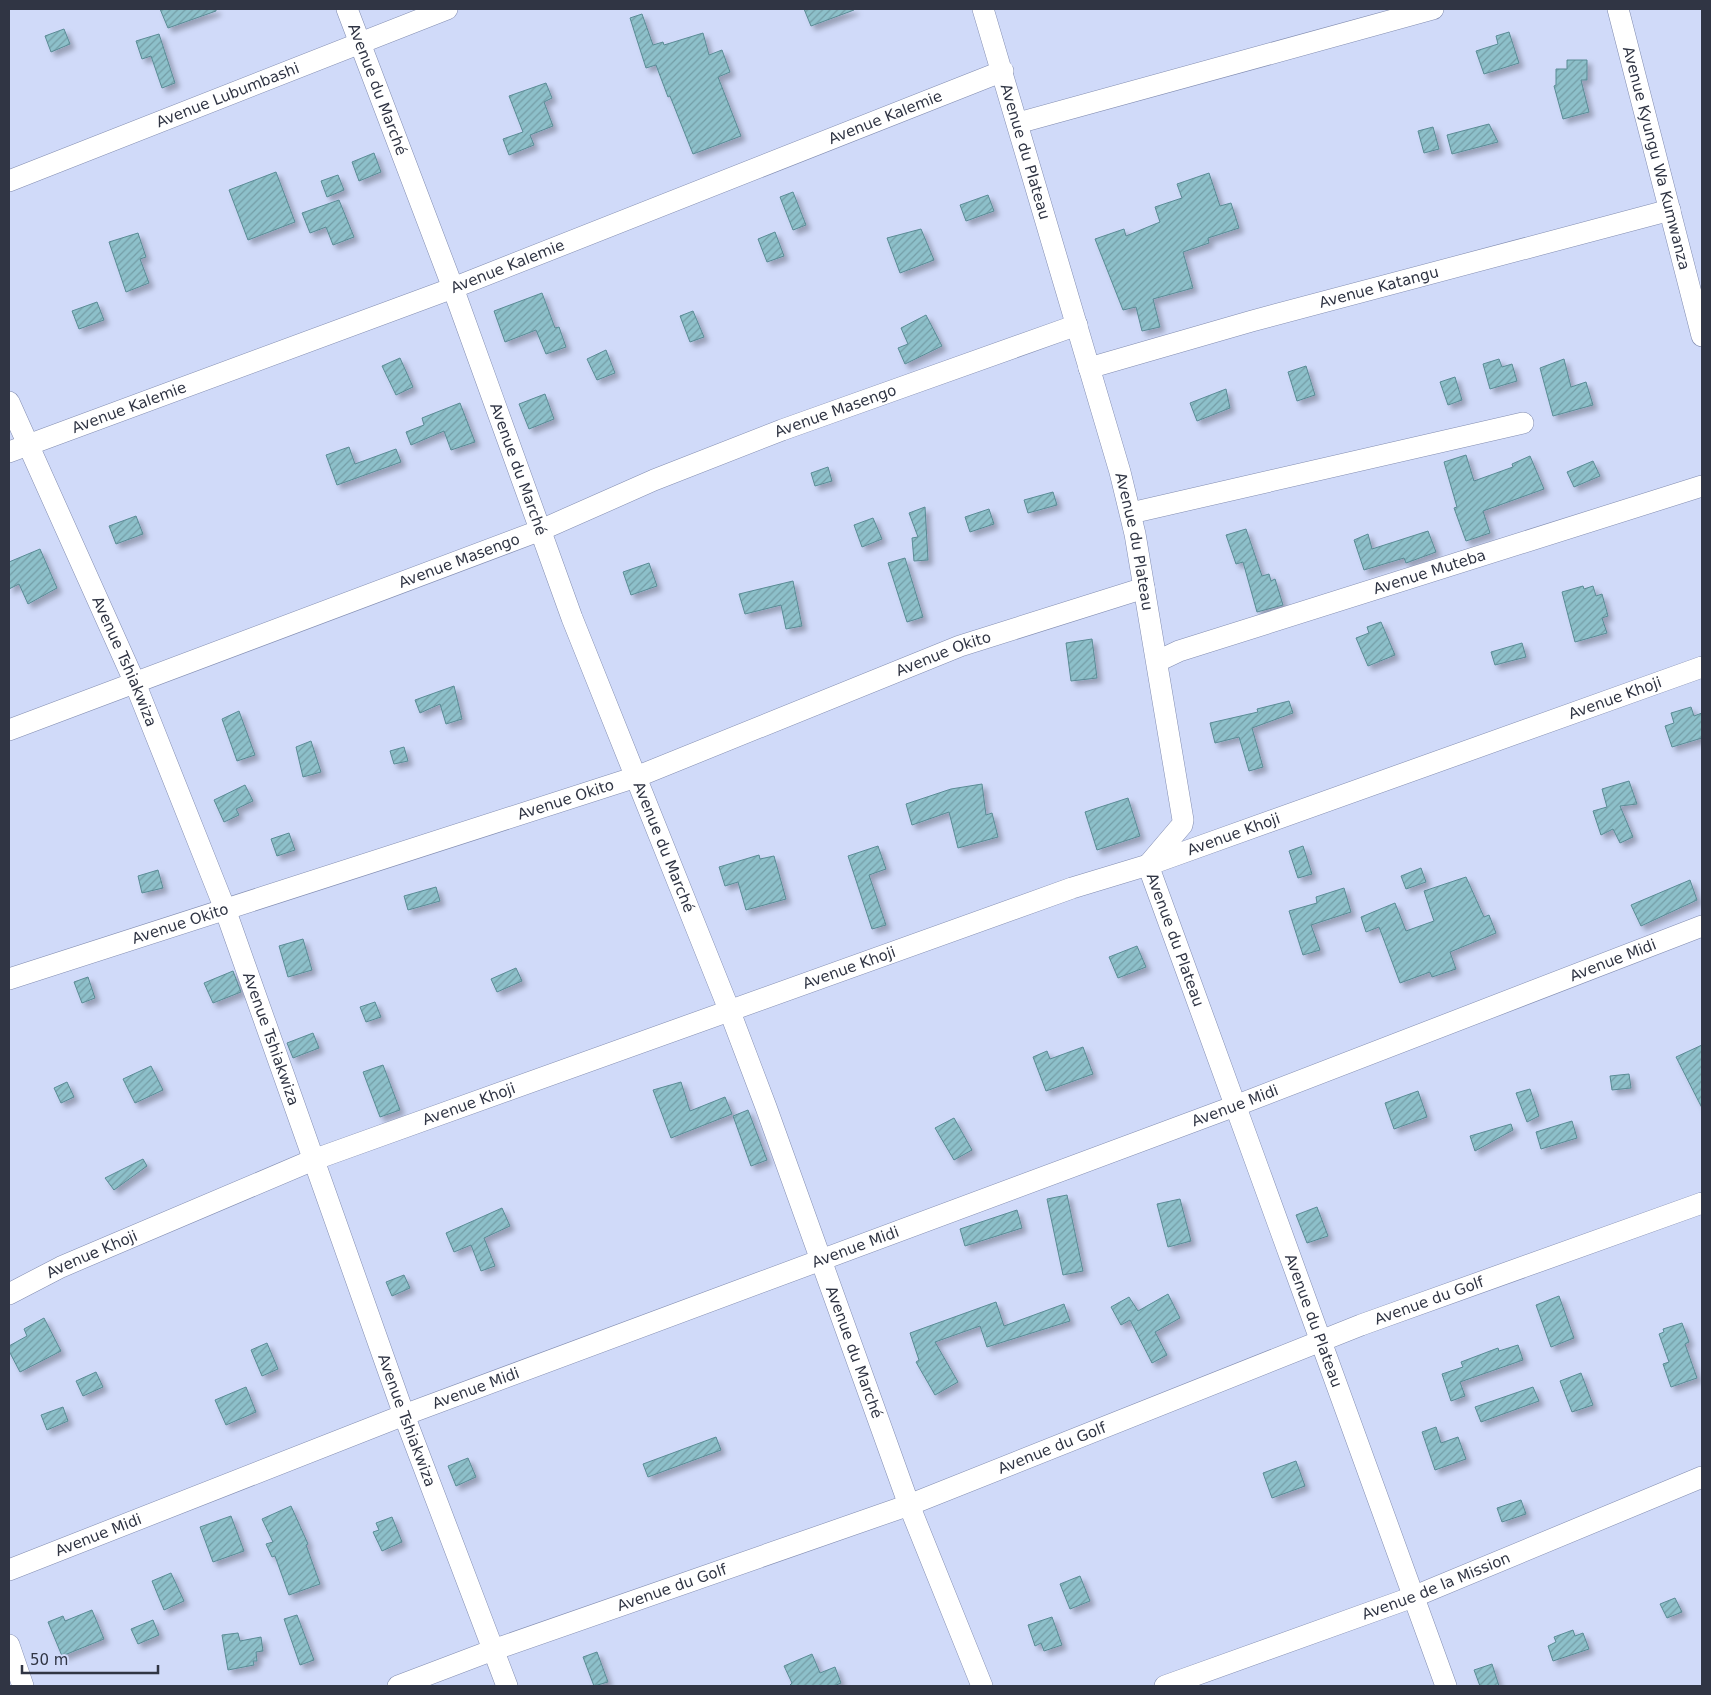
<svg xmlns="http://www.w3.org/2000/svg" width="1711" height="1695" font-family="'DejaVu Sans',sans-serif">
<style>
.building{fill:url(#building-hatch);stroke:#5a8b95;filter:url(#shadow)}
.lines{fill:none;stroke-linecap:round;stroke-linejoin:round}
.minor-casing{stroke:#818cb0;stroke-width:22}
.minor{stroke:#fff;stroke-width:21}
.labels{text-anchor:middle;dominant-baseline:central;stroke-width:4;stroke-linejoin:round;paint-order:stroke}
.street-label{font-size:15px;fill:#303544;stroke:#d0daf9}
</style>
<defs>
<pattern id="building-hatch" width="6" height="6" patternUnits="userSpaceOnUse" patternTransform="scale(1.25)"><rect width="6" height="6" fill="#8dc0ca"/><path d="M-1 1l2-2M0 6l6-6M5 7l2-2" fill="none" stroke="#749da6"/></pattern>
<filter id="shadow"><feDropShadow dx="4.5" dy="4.5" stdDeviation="2.5" flood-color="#0004"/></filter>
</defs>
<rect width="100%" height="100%" fill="#d0daf9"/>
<path class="building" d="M160,9H216V11L168,28Z
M804,9H854V10L811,26Z
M642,14L653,45L663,42L664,45L703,33L709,55L722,50L730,72L718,77L741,136L693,154L670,96L668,97L656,65L646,68L630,18Z
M64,29L70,44L51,52L45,36Z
M1509,32L1519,63L1484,74L1476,51L1498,44L1496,36Z
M159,34L175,83L162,88L151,56L142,59L136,41Z
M1567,60H1587V80H1581L1589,112L1563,119L1554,86L1556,85V69H1567Z
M546,83L552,98L544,102L553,126L530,135L534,145L509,155L503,139L523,132L509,96Z
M1489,124L1498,142L1452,154L1447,135Z
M1433,127L1439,149L1424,153L1418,131Z
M374,153L381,172L359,181L352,162Z
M276,172L295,222L248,240L229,190Z
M1209,173L1220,206L1231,203L1239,228L1208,238L1209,243L1183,252L1193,288L1153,299L1160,327L1142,331L1136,307L1123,310L1095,239L1124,229L1126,236L1160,222L1155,207L1182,198L1177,184Z
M338,175L344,190L327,197L321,181Z
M793,192L806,225L793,230L780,197Z
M988,195L994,211L966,221L960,205Z
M339,200L354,237L333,245L326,227L310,233L302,213Z
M921,229L934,260L900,273L887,238Z
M775,232L784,256L767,262L758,239Z
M138,233L146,257L140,259L149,283L126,292L109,242Z
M542,293L555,328L559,327L566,347L546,354L536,330L505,342L494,311Z
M97,302L104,320L79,329L72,311Z
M693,311L704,337L690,342L680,316Z
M926,315L942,346L905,364L898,348L908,344L901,328Z
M606,350L615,373L597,380L587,359Z
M400,358L413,387L396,395L382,366Z
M1499,359L1502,367L1512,364L1517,381L1490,389L1483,364Z
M1564,359L1571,387L1586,382L1593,405L1553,416L1540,368Z
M1306,366L1315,395L1297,401L1288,372Z
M1455,377L1462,400L1448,405L1440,382Z
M1226,389L1230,408L1197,421L1190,403Z
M545,394L554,419L529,429L519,404Z
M460,403L475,442L451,450L444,431L411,445L406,432L424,425L422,418Z
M349,447L355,464L396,449L401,462L337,485L326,455Z
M1466,455L1474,481L1513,467L1512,464L1530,456L1544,489L1483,511L1490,533L1466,541L1454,508L1457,507L1444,462Z
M1593,461L1600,476L1574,487L1567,472Z
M828,467L832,481L815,486L811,473Z
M1053,492L1057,505L1028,513L1024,500Z
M925,507L928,560L914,561L912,538L918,537L909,513Z
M989,509L994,524L970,532L965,517Z
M136,516L143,534L116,544L109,526Z
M873,518L882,539L862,547L854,525Z
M1246,529L1262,576L1269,574L1271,581L1275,579L1283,605L1257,612L1243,562L1236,564L1226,535Z
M1428,531L1436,552L1406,563L1404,558L1364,570L1354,540L1368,534L1372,549Z
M40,549L57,588L28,604L19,584L9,589V562Z
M905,558L923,617L907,622L888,563Z
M649,563L657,586L631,595L623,572Z
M793,581L802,626L786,629L781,605L745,614L739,594Z
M1583,586L1584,589L1593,586L1596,596L1602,594L1608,616L1602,618L1607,633L1575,642L1562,592Z
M1381,622L1395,655L1368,666L1356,638L1369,633L1367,627Z
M1092,639L1097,678L1071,681L1066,643Z
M1522,643L1526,657L1495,665L1491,652Z
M454,686L462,719L446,724L440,704L420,713L415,700Z
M1289,701L1293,713L1252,728L1263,767L1249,771L1239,737L1215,743L1210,723L1258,712L1257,709Z
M1691,707L1694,716L1702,713V738L1672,747L1665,726L1674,723L1671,713Z
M239,711L255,755L237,761L222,719Z
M311,741L321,772L303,777L296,747Z
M404,747L408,761L394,764L390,751Z
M1629,781L1637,804L1620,806L1633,837L1620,843L1613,829L1601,835L1593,811L1607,807L1602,789Z
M982,784L986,815L992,813L998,837L958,848L949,812L912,825L906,804L951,789Z
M245,785L253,801L236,809L239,815L224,822L214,800Z
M1128,798L1140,836L1097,850L1085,812Z
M289,833L295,850L277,856L271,839Z
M878,846L886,869L869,875L886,925L872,929L848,856Z
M1303,846L1312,874L1298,878L1289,851Z
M759,855L760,859L774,856L786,899L746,910L738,882L725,886L719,867Z
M1421,868L1426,882L1406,889L1401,876Z
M158,870L163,888L142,893L138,876Z
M1466,877L1484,917L1489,915L1496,933L1450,952L1456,969L1432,977L1430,972L1400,983L1379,927L1366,932L1361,917L1395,903L1406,931L1434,921L1424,891Z
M1690,880L1697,900L1641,926L1631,905Z
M436,887L440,901L408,910L404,896Z
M1344,888L1351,912L1311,925L1320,950L1303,955L1289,911L1317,903L1316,897Z
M303,939L312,970L288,977L279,946Z
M1137,946L1146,967L1118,978L1109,957Z
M516,968L522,981L497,992L491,979Z
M233,971L241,992L213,1003L204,983Z
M88,977L95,998L82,1003L74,982Z
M375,1002L381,1017L366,1022L360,1007Z
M313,1033L319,1048L293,1058L287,1043Z
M1702,1045V1108L1676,1057Z
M1083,1047L1093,1074L1046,1091L1033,1057L1047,1051L1050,1059Z
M383,1065L400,1110L380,1117L363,1072Z
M151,1066L163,1090L135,1103L123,1079Z
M1629,1074L1631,1088L1612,1090L1610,1076Z
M67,1082L74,1097L61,1103L54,1088Z
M681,1082L690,1111L725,1097L732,1114L671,1138L653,1090Z
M1530,1089L1539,1116L1527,1122L1516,1093Z
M1418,1091L1427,1117L1394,1129L1385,1103Z
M748,1110L767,1160L751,1166L733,1116Z
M954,1118L972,1150L954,1160L935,1128Z
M1572,1121L1577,1138L1541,1149L1536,1132Z
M1511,1124L1513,1130L1475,1151L1470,1136Z
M143,1159L147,1166L114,1190L105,1178Z
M1067,1195L1083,1271L1063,1275L1047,1199Z
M1180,1199L1191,1241L1168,1247L1157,1204Z
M1317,1207L1328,1236L1307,1243L1296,1215Z
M502,1208L510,1226L484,1238L495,1266L481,1271L471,1245L454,1252L446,1233Z
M1017,1210L1022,1228L965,1246L960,1229Z
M404,1275L410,1288L392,1296L386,1282Z
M1168,1294L1180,1318L1155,1332L1167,1355L1152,1363L1130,1320L1121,1325L1111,1307L1129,1297L1138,1311Z
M1559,1296L1574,1338L1551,1347L1536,1305Z
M996,1302L1004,1326L1064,1304L1070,1321L987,1347L980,1326L935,1342L958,1382L935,1395L916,1362L919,1360L910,1333Z
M44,1318L61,1351L20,1372L9,1351V1346L27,1336L24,1329Z
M1682,1323L1689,1342L1685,1344L1697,1378L1671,1387L1663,1364L1669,1362L1659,1334L1664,1332L1663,1329Z
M267,1343L278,1369L262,1376L251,1350Z
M1518,1345L1523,1360L1460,1382L1465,1396L1451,1401L1442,1374L1463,1367L1461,1362L1498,1348L1499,1351Z
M96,1372L103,1387L83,1396L76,1381Z
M1581,1373L1593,1405L1572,1412L1560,1381Z
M246,1387L256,1412L226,1425L215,1400Z
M1533,1387L1539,1401L1481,1422L1475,1407Z
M63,1407L68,1421L47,1430L41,1415Z
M1436,1427L1441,1443L1458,1437L1466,1459L1435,1470L1422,1432Z
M716,1437L721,1450L648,1477L643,1464Z
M468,1458L476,1477L456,1486L448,1466Z
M1296,1461L1305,1486L1272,1498L1263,1473Z
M1521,1500L1526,1514L1502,1522L1497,1508Z
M291,1506L308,1544L306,1545L320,1584L289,1595L275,1556L272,1557L266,1544L273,1542L262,1519Z
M231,1516L244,1551L213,1562L200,1527Z
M392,1517L402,1542L382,1551L373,1532L379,1530L376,1523Z
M171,1573L184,1601L164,1610L152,1581Z
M1080,1576L1090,1601L1070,1609L1060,1584Z
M1675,1598L1682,1612L1667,1618L1660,1604Z
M92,1610L104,1639L62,1656L48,1622L63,1616L65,1621Z
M297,1615L314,1660L300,1665L284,1619Z
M1052,1617L1062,1645L1044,1651L1041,1643L1035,1646L1028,1625Z
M153,1620L159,1635L138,1644L131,1629Z
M1573,1630L1575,1636L1583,1633L1589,1649L1553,1661L1548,1646L1556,1642L1554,1637Z
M238,1633L240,1641L261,1637L263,1651L256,1652L257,1661H253L254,1665L228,1670L222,1635Z
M597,1652L608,1682L594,1686L583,1657Z
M812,1654L820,1673L835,1667L841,1683L834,1686H789L792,1683L784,1666Z
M1492,1664L1499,1686H1480L1474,1670Z"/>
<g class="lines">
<g class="minor-casing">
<g id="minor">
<path id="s1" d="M347,9L453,288L572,618L730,1012L766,1107L909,1505L982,1686"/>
<path id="s2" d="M983,9L1120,472L1135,534L1183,820L1182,825L1148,865L1446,1686"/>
<path id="s3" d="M1618,9L1702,336"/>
<path d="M1018,123L1433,9"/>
<path id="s4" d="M9,181L447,9"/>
<path id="s5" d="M1089,368L1252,321L1670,210"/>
<path id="s6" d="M9,402L135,683L225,909L404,1415L507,1686"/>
<path id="s7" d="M9,452L453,288L1003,71"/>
<path d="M1131,513L1523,423"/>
<path id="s8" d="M1158,661L1179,651L1702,486"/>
<path id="s9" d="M9,730L541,530L654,480L782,430L1077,325"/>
<path id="s10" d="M9,979L636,777L960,646L1144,588"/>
<path id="s11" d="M9,1294L61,1267L313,1160L1072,888L1148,865L1702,667"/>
<path id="s12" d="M9,1570L404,1415L1235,1106L1702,926"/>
<path d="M9,1645L23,1686"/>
<path id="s13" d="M398,1686L493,1650L909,1505L1361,1325L1702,1203"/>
<path id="s14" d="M1165,1686L1413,1597L1702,1477"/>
</g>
</g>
<use href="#minor" class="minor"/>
</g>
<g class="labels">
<g class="street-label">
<text stroke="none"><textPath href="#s1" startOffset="86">Avenue du Marché</textPath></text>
<text stroke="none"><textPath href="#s4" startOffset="235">Avenue Lubumbashi</textPath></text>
<text stroke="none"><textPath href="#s7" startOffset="938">Avenue Kalemie</textPath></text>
<text stroke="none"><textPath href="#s2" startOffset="149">Avenue du Plateau</textPath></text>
<text stroke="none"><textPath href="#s3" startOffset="154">Avenue Kyungu Wa Kumwanza</textPath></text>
<text stroke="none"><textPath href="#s7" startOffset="532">Avenue Kalemie</textPath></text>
<text stroke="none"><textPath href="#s5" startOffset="301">Avenue Katangu</textPath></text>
<text stroke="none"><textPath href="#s7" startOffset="128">Avenue Kalemie</textPath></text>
<text stroke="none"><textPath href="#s9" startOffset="886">Avenue Masengo</textPath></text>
<text stroke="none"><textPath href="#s1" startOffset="491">Avenue du Marché</textPath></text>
<text stroke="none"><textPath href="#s2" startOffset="554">Avenue du Plateau</textPath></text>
<text stroke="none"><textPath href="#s9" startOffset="481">Avenue Masengo</textPath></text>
<text stroke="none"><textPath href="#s8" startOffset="286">Avenue Muteba</textPath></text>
<text stroke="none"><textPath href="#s10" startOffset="990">Avenue Okito</textPath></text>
<text stroke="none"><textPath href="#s6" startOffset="284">Avenue Tshiakwiza</textPath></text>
<text stroke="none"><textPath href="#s11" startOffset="1714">Avenue Khoji</textPath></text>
<text stroke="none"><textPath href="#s10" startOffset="585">Avenue Okito</textPath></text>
<text stroke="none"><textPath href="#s11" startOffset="1309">Avenue Khoji</textPath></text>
<text stroke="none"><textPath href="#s1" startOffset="896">Avenue du Marché</textPath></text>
<text stroke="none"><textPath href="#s10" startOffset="180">Avenue Okito</textPath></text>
<text stroke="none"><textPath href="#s2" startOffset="974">Avenue du Plateau</textPath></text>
<text stroke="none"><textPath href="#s12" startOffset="1716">Avenue Midi</textPath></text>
<text stroke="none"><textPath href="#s11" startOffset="902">Avenue Khoji</textPath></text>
<text stroke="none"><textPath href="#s6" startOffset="689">Avenue Tshiakwiza</textPath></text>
<text stroke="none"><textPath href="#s11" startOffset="498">Avenue Khoji</textPath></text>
<text stroke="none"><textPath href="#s12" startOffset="1311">Avenue Midi</textPath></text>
<text stroke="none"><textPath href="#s12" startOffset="906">Avenue Midi</textPath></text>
<text stroke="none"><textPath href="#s11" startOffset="92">Avenue Khoji</textPath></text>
<text stroke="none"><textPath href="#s13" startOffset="1101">Avenue du Golf</textPath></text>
<text stroke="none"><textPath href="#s2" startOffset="1379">Avenue du Plateau</textPath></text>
<text stroke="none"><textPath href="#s1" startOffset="1436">Avenue du Marché</textPath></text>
<text stroke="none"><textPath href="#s12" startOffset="501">Avenue Midi</textPath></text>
<text stroke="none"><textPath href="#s6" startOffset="1094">Avenue Tshiakwiza</textPath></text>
<text stroke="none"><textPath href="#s13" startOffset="696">Avenue du Golf</textPath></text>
<text stroke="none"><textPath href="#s12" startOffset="96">Avenue Midi</textPath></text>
<text stroke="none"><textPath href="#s14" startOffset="289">Avenue de la Mission</textPath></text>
<text stroke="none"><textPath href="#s13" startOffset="291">Avenue du Golf</textPath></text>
</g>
</g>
<rect width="1711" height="1695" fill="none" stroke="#303544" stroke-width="20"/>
<path d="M22 1665v8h136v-8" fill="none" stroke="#303544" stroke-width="2.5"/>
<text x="30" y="1665" font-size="15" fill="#303544" stroke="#d0daf9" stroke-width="4" paint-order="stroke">50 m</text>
</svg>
